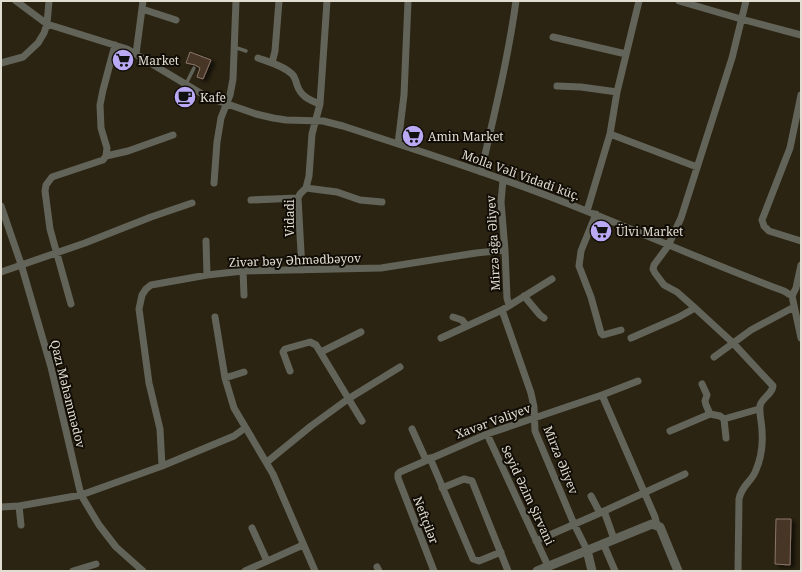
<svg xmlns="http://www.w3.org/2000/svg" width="802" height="572" font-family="'Noto Serif',serif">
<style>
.building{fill:#463428;stroke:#8a7669;filter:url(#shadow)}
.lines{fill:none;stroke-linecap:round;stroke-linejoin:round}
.service{stroke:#62645a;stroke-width:3.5}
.minor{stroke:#62645a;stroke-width:7}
.tertiary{stroke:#62645a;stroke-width:9}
.labels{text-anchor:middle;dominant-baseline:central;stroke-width:4;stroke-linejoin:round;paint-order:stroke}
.poi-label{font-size:12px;fill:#e2ddd1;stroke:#110d06;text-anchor:start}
.street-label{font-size:12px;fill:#e2ddd1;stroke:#110d06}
</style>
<defs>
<filter id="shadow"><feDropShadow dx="4" dy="2.5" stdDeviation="2" flood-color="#0009"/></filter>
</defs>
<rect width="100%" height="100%" fill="#2c2412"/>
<path class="building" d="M190,52L211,60L203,79L197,77L200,68L195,65L186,63Z
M776,519H791L790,565L775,564Z"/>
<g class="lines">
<path class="service" d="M234,47L246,51
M186,84L194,68"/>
<path class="minor" d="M16,1L47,24L127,49L207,97L256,114L273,118L286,120L323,121L343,126C416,150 490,173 561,201C636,230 708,263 784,291L792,296L801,338
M679,1L741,19L801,35
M142,9L176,20
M553,37L626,54
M136,54L143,1
M258,58C269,62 284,66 292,74C295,77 296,81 297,85C301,97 310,100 320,104
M1,63L23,57L38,43L44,33L47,24L49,1
M272,63L275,51L279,1
M557,86L581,87L617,92
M801,95L790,148L762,220L764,226L769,231L801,241
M610,134L697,167
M398,144L404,95L408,1
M106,156L128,151L173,135
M481,172C494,115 508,59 516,1
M503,180L501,202L505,250L507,298L509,305
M214,183L217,142L221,118L230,95L233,79L236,1
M306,188L337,192L360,200L382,202
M251,200L298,198
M1,206L21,264L51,367L81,495L99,525L116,547L143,571
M587,211L610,134L617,92L639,1
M596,214L581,251L579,266L591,297L601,333L603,335L621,330
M206,241L207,275
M302,270L298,198L300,194L306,188L309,176L312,134L320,104L327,1
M243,271L244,295
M1,272L85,243L151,217L192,203
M524,296L540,315L544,318
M792,296L796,288L801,265
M71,304L50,229L45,191L46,185L52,177L103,160L106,156L107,148L101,128L100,105L103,90L115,45
M502,310L531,393L534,407L535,431L574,524L587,550
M215,317L225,378L234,408L273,474L315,571
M453,317L462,320L466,325
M441,338L502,310L552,279
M631,338L679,317L695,308
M321,352L361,332
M714,357L751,330L794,307
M290,371L283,352L285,349L310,342L316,345L362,421
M225,378L244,372
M702,384L707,395L705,401L706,405L710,414
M602,395L655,517L657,525
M412,429L426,460
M670,431L710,414L720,416L724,419
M487,434L548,566
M726,438L724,419L759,409
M430,458L473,559L479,561L501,552
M267,462L311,426L348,399L400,367
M162,466L160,429L149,383L139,309L142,295L146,289L151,285L207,275L243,271L381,268L476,253L505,250
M442,488L464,479L472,481L508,571
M591,496L600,513
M19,506L21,525
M1,507L19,506L81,495L162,466L234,436L245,428
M604,511L614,539
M252,528L267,561
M536,541L600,513L685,474
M603,543L615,571
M377,567L379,571
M73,571L96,564
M245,571L303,545
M434,571L398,478V474L400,472L487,434L602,395L638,381
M738,571L739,499C742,484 752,482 756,470C761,458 763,444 762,431C762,423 759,414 760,406C761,398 772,395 773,386L733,343L695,308L677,292L664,285L655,273L653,269L654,265L668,246L681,218L732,58L746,1"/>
<path class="tertiary" d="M587,550L592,571
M537,571L652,524L660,527L678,571"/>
</g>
<defs>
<g id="supermarket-disc" transform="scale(1.15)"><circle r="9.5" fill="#baaaf6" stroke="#110d06"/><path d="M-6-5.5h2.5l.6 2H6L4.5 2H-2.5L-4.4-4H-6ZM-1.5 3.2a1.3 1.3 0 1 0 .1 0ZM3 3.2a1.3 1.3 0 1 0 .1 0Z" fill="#111"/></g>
<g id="cafe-disc" transform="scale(1.15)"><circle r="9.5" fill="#baaaf6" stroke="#110d06"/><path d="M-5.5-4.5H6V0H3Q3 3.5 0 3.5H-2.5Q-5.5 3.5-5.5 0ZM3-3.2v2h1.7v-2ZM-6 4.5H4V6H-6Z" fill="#111"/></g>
</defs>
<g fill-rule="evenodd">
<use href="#supermarket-disc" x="123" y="60"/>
<use href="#cafe-disc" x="185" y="97"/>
<use href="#supermarket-disc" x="413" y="136"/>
<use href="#supermarket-disc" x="601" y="231"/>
</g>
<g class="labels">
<g class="poi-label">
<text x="138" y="60">Market</text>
<text x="200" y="97">Kafe</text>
<text x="428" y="136">Amin Market</text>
<text x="616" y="231">Ülvi Market</text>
</g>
<g class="street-label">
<text transform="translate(521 175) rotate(20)">Molla Vəli Vidadi küç.</text>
<text transform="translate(289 218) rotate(-90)">Vidadi</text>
<text transform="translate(493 243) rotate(-93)">Mirzə ağa Əliyev</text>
<text transform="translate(295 260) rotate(-2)">Zivər bəy Əhmədbəyov</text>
<text transform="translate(68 394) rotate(76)">Qazı Məhəmmədov</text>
<text transform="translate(493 421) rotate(-20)">Xavər Vəliyev</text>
<text transform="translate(561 460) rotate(68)">Mirzə Əliyev</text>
<text transform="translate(528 495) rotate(65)">Seyid Əzim Şirvani</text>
<text transform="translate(426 520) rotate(69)">Neftçilər</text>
</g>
</g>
<rect width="802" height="572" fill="none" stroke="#e2ddd1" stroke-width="4"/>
</svg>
